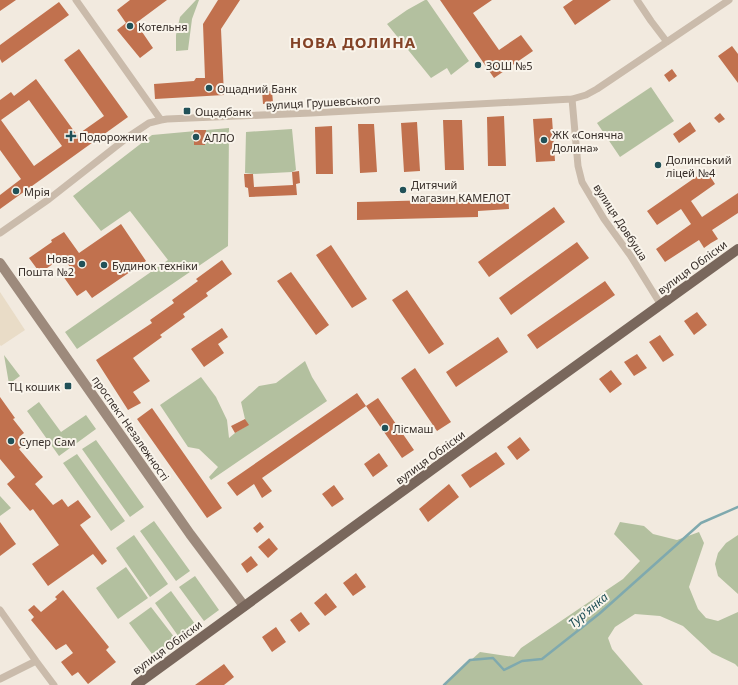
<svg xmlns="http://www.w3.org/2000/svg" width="738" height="685" font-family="'Noto Sans',sans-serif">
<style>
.green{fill:#b3c09f}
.plaza{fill:#e9dcc7}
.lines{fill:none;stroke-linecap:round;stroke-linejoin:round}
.stream{stroke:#7fa9ae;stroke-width:2.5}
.building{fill:#c1714e;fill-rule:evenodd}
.minor{stroke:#cabbab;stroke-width:7}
.secondary{stroke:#9d8a7c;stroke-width:10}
.primary{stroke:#79675c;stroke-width:10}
.poi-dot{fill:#215158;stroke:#f9f4eb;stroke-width:1.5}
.labels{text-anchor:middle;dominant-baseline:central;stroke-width:4;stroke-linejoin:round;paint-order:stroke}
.poi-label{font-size:11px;fill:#382f2a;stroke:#f9f4eb;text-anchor:start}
.street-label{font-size:11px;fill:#382f2a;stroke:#f9f4eb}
.water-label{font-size:12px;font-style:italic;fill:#215158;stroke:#f9f4eb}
.district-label{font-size:15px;font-weight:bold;letter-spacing:1px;fill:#834226;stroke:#f9f4eb}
</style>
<rect width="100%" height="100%" fill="#f2eadf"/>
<path class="green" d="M196,0H199L192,19L188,50L176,51V35L180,17Z
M425,0H427L469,61L451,75L447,68L431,78L387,24L407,10Z
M651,87L674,121L620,157L597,123Z
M229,128L228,246L77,349L65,332L168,260L130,211L101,231L73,196L152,135Z
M292,129L296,170L292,172L253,174L245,173L246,132Z
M4,355L20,376L9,384Z
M305,361L312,377L327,401L211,480L209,477L218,467L199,449L188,447L160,405L201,377L216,397L227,420L229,438L235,433L248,425L245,419L241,402L259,386L276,383Z
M39,402L61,432L86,415L96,429L59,456L27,411Z
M96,440L144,507L130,517L82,449Z
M77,454L125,521L111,531L63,463Z
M0,496L11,508L0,516Z
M154,521L190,571L176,581L140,531Z
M620,522L644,526L653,534L677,540L699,532L704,543L689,587L698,609L706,618L718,621L738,612V667L735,664L712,653L683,626L660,616L635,614L615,627L608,638L612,649L643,685H444L459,671L480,652L514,657L521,648L623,579L640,561L614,534Z
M134,535L168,584L150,597L116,548Z
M738,535V594L718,576L715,564L718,553L726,543Z
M126,567L148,598L118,619L96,588Z
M195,576L219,610L204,621L179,587Z
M171,591L198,628L181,640L155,603Z
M151,607L178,642L155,658L129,623Z"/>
<path class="plaza" d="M0,292L25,330L1,346L0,345Z"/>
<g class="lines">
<path class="stream" d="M444,685L470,660L493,658L504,670L522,661L542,659L599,614L701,523L738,507"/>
</g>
<path class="building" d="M0,0H16L0,11Z
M130,0H167L136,23L153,48L140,58L117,30L126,23L117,10Z
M218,0H240L221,29L224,95L155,99L154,84L194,81L196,78H205L203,24Z
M440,0H492L473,13L499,50L521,35L533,51L494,78Z
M573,0H611L575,25L563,7Z
M59,2L69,15L2,63L0,59V45Z
M732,46L738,54V83L718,56Z
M79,49L128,117L0,209V195L21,179L0,150V100L11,92L14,96L36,79L77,135L104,116L64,60ZM29,100L62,146L34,166L1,120Z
M672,69L677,76L669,82L664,75Z
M262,91H272L273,103L263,104Z
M720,113L725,119L719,123L714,118Z
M504,116L506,166H488L487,117Z
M552,118L555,161L536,162L533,119Z
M443,120H462L464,170H445Z
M417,122L420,171L404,172L401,123Z
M690,122L696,131L679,143L673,134Z
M358,124H374L377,172L360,173Z
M332,126L333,174H316L315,127Z
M194,130H206L205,145H194Z
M706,170L715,184L691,201L702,217L738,193V213L712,230L718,239L711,243L704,248L699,240L665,262L656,249L691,224L681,209L657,225L647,211Z
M299,171L300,183L296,184L297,195L249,197L248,188L245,187L244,174H253L254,187L293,185L292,172Z
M508,195L509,209L478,211V217L357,220V202L477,199V196Z
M554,207L565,222L489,277L478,262Z
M121,224L146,261L92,298L86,290L77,296L63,276L72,270L63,257L40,273L29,258L52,242L51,240L64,232L79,253Z
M577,242L589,258L511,315L499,298Z
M331,245L367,299L352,308L316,255Z
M222,260L232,274L206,293L208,296L183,314L185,317L160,335L162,337L133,358L150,381L133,392L141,403L128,410L96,360L152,323L150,320L174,303L172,300L198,281L196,279Z
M291,272L329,325L316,335L277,281Z
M605,281L615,295L537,349L527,335Z
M407,290L444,344L429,354L392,300Z
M697,312L707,325L694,335L684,321Z
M222,328L228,337L218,344L224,353L204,367L191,349Z
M660,335L674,355L663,362L649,342Z
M498,337L508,352L456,387L446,372Z
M637,354L647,368L634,376L624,362Z
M415,368L451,422L437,431L401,378Z
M611,370L622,384L610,393L599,379Z
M357,393L366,406L262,478L272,491L262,498L254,484L237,496L227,483Z
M0,397L15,418L13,419L24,433L19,437L25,444L19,449L43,477L35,484L53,505L62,499L68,507L78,500L91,517L80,525L107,561L102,565L93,554L48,586L32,564L59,545L33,509L30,511L7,484L15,477L0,459Z
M378,398L414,450L402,458L366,406Z
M152,408L222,508L207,518L137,419Z
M245,419L249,425L235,433L231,426Z
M520,437L530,450L517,460L507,447Z
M496,452L505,464L470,488L461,475Z
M379,453L388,466L373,477L364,464Z
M449,484L459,497L428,522L419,509Z
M334,485L344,499L332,507L322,494Z
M0,522L16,544L0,556Z
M260,522L264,527L257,533L253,528Z
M269,538L278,549L268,558L258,547Z
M251,556L258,565L247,573L241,564Z
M356,573L366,587L353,596L343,583Z
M63,590L109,647L106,650L116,662L88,684L78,672L72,676L61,662L73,653L66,644L56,650L31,620L34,617L28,610L34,605L41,612L57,599L55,597Z
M326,593L337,607L325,616L314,603Z
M301,612L310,624L299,632L290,620Z
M276,627L286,642L272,652L262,637Z
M224,664L234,677L224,685H195Z"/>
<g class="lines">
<path class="minor" d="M76,0L161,120
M637,0L651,21L667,42
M572,99L578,166L582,182L604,219L630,255L661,305
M0,233L49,199L128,137L149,123L161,120L167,119L311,113L572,99L586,95L597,89L729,0
M0,610L36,661L54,685
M0,679L36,661"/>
<path class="secondary" d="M0,263L190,534L244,606"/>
<path class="primary" d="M136,685L477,437L738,249"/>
</g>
<g class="poi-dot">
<circle cx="130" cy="26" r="4"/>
<circle cx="478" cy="65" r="4"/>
<circle cx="209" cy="88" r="4"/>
<rect x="183" y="107" width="8" height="8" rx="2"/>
<path d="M69 130h4v4h4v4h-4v4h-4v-4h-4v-4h4z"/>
<circle cx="196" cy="137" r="4"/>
<circle cx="544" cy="140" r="4"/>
<circle cx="658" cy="165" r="4"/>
<circle cx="403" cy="190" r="4"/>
<circle cx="16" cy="191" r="4"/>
<circle cx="82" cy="264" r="4"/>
<circle cx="104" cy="265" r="4"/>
<rect x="64" y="382" width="8" height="8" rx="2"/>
<circle cx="385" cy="428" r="4"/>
<circle cx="11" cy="441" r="4"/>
</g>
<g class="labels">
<g class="poi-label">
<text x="138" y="26">Котельня</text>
<text x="486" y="65">ЗОШ №5</text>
<text x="217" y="88">Ощадний Банк</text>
<text x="195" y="111">Ощадбанк</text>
<text x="552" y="134">ЖК «Сонячна<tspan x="552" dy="13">Долина»</tspan></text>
<text x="79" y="136">Подорожник</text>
<text x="204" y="137">АЛЛО</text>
<text x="666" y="159">Долинський<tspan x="666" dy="13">ліцей №4</tspan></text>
<text x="411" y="184">Дитячий<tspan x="411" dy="13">магазин КАМЕЛОТ</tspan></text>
<text x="24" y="191">Мрія</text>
<text x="74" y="258" text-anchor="end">Нова<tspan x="74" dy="13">Пошта №2</tspan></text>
<text x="112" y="265">Будинок техніки</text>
<text x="60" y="386" text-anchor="end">ТЦ кошик</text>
<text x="393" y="428">Лісмаш</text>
<text x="19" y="441">Супер Сам</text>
</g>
<g class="street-label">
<text transform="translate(323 102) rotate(-3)">вулиця Грушевського</text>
<text transform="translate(621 222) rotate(57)">вулиця Довбуша</text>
<text transform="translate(692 267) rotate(-36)">вулиця Обліски</text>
<text transform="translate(131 428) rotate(55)">проспект Незалежності</text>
<text transform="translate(430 457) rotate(-36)">вулиця Обліски</text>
<text transform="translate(167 647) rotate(-36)">вулиця Обліски</text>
</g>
<g class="water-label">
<text transform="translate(588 610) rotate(-40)">Тур'янка</text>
</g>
<g class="district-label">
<text x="353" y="42">НОВА ДОЛИНА</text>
</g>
</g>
</svg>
